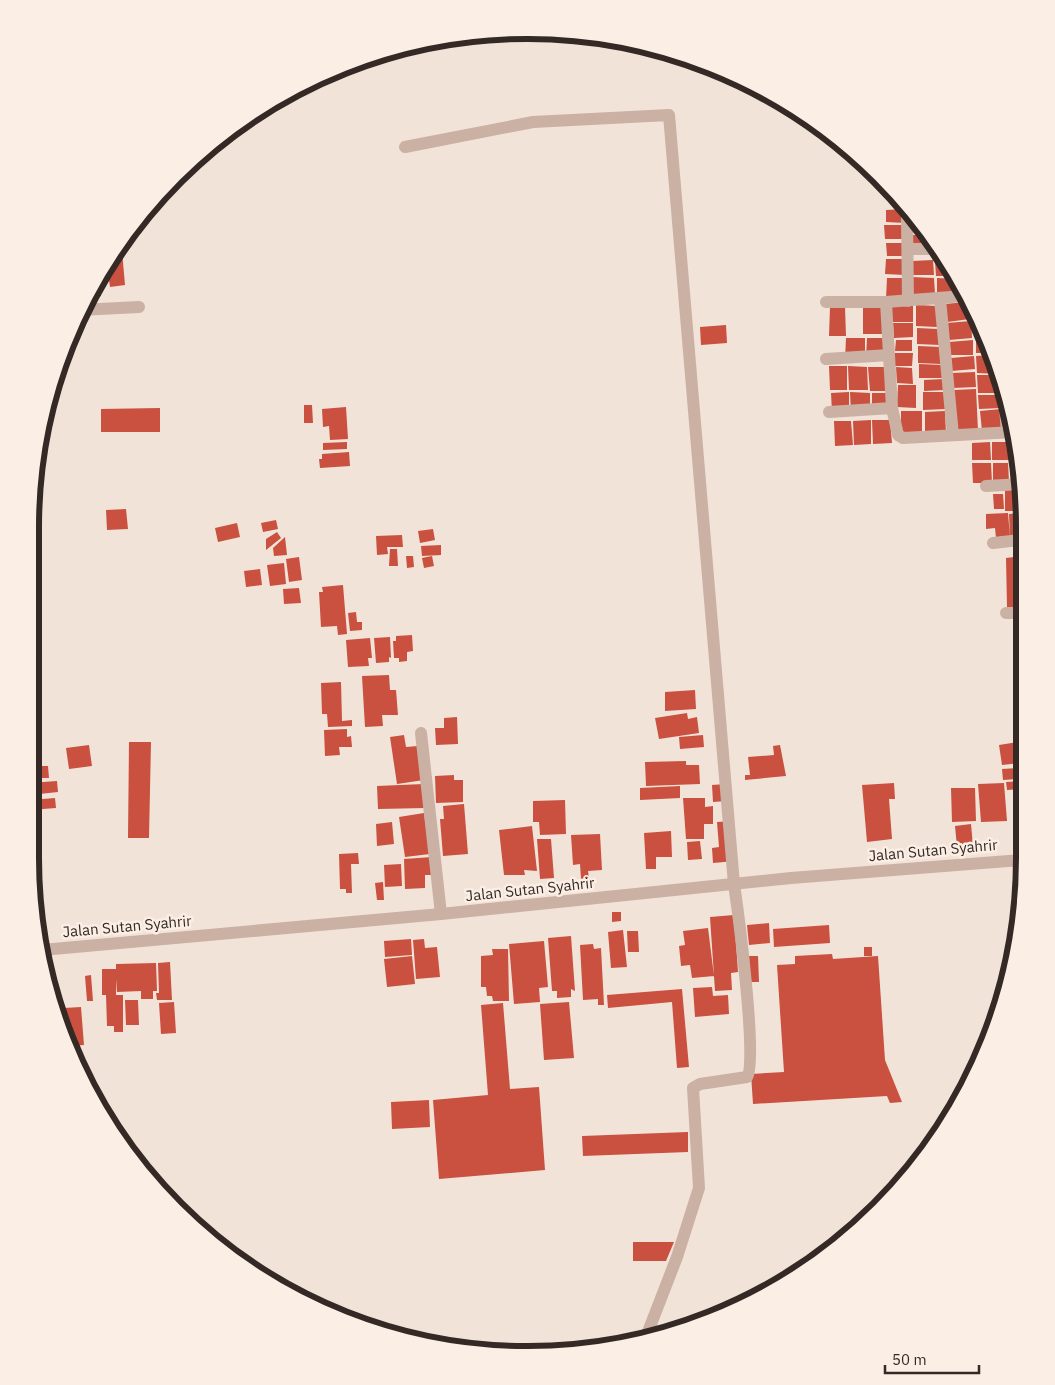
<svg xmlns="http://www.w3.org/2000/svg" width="1055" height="1385" font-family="'IBM Plex Sans',sans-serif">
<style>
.building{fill:#ca503f}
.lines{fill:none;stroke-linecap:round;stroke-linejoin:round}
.minor{stroke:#cab1a4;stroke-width:12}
.tertiary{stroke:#cab1a4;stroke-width:12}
.labels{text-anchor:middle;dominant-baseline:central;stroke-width:5;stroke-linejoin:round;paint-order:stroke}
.street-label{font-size:15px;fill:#352926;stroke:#faeee5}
.rim{fill:none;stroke:#352926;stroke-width:6}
</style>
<rect width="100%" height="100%" fill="#f2e3d8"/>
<path class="building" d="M906,209L905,223L886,222V210Z
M910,214L924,230H910Z
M884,225H904L905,239H885Z
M911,235H928L941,251L912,254Z
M886,243H906V256H887Z
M122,251L125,285L110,287L107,266L116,252Z
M886,259H905V275L885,274Z
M933,260L934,275H911L912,261Z
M935,261L946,262L953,276H936Z
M101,276V296L88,297Z
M911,277L934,278L935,294L913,295Z
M887,278H906L905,298H886Z
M937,278L955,279V295L937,294Z
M966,302L970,319L947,322L945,304Z
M863,303L883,304V334H863Z
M913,304V322H892V305Z
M916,305L937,306V327L916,326Z
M830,307H845L846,336H829Z
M971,321L972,338L949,340L947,323Z
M893,323H913V337L894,338Z
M977,323L983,337H975L974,324Z
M726,325L727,343L701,345L700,327Z
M917,328L938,329L940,345L917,344Z
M846,338H865V360H845Z
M867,338H884V360L866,359Z
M984,338L991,353H976V339Z
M896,340H912V351H895Z
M973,340V355H951L949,342Z
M918,346L941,347V364L918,363Z
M894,353H913L912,366H894Z
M993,355L998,366V374L977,373L976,356Z
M974,356L975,369L951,371V358Z
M919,364L942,365V378H919Z
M829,366H847V390H830Z
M848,366L867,367L868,390H849Z
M868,367H885L887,391H870Z
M896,367L912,368L913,384L897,383Z
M975,372L976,387L953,388V373Z
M977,375H999L1000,393H978Z
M944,379L945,390L924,391V380Z
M898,385H916V408L897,407Z
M976,389L978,431L957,432L954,390Z
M849,392V413L832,412L831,393Z
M850,392L870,393V413H851Z
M923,392H945V409L923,410Z
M872,393H888L890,412H872Z
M978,395H999L1001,408L979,409Z
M304,405H312L313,423H304Z
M346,407L348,439L330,440L329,426L323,427L322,409Z
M160,408V432H101V409Z
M1001,409L1003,429L982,431L980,411Z
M901,411H922V435H901Z
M945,411L946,434L925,435V412Z
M871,420V444L854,445L853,421Z
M872,420H890L892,443L873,444Z
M834,421H851L853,445L835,446Z
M1016,441L1020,458L1012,459V442Z
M347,442V449L323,450V443Z
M990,442L991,460H972V443Z
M992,442H1008L1009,460H992Z
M349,452L350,466L320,468L319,459H322V454Z
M972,463H991L992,483H973Z
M993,463H1008L1009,482L993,483Z
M1010,463H1021V481H1011Z
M1005,489H1017L1018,511H1005Z
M993,494H1003L1004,509H994Z
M126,509L128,529L107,530L106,510Z
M1008,513L1010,537L996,538L995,528L986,529V514Z
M1021,513V537H1010L1009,514Z
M276,520L278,529L263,532L261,523Z
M237,523L240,537L218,542L215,528Z
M433,529L435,540L420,543L418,531Z
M277,532L281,538L266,550V539Z
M402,535L403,547H387L388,554L377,555L376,536Z
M285,537L287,555L274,556L273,548Z
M441,545V555L422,556L421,546Z
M390,549H397L398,566H389Z
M406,556H413L414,567L407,568Z
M432,556L434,566L424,568L422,558Z
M1021,556V607H1007L1006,558Z
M299,557L302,580L289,582L286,559Z
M284,563L286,584L270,586L267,565Z
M260,569L262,585L246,587L244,571Z
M31,580H38L39,599H33L34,611L31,612Z
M343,585L347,634L338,635L337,626L321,627L319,592H323L322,587Z
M299,588L301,603L284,604L283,589Z
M356,612L357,622H362V630L350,631L348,613Z
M412,635L413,651L407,652V661L399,662V658H394L393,641H396V636Z
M390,637L391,658L389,657V662L376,663L374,638Z
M370,638L372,658H368L369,666L348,667L346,640Z
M389,675L390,690H396L398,715H382L383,726L365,727L362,676Z
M341,682L342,721L352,720V726L328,727L327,714H322L321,683Z
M695,690L696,709L665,711V692Z
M687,713L688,719L697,717L699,733L659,739L655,718Z
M457,717L458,744L436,745L435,728H444V718Z
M347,729V737L351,736L352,747H339L340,755L325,756L324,730Z
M404,735L406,747L418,746L424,780L397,784L390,737Z
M703,735L704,747L680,749L679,737Z
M129,742H151L149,838H128Z
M1018,742L1021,763L1002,765L999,745Z
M89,745L92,766L69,769L66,748Z
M780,745L786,776L745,780V775H750L748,757L774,755L773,746Z
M30,754H33L34,760H38L39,766H48L49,778H35V773L30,774Z
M686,761V765H699L700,784L646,786L645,762Z
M1020,768V779L1003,780L1002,769Z
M454,775V780H463V802L436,803L435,776Z
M57,781L58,792L30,795V783Z
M1021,781V789L1007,790L1006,782Z
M894,783L895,799H889L892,839L867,842L862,785Z
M1004,783L1007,821L981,822L978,784Z
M424,784L425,808L378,809L377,786Z
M726,784L727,801L713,802L712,785Z
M680,786V798L640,800V788Z
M951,788H975L976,821L952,822Z
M55,798L56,808L30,810V800Z
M683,798H705V807L713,806V824H704V839H686Z
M565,800L566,834L540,835L539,822H533V801Z
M1021,801V837H1017L1015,802Z
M464,804L468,854L443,856L440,819H444L443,806Z
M424,813L430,854L405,857L399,817Z
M732,821L735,861L713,863L712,848L719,847L717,822Z
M392,822L394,844L377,846L376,824Z
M971,824L973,846L957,847L955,826Z
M532,826L537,871L524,870L525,875H504L499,830Z
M671,831L672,857H656V869H646L644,833Z
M600,834L602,870L588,871L589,878L581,879L580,864L573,865L571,835Z
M537,839H551L554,878L540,879Z
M700,841L702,859L688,860L687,842Z
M358,853L359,864H351L352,893H346V889H340L339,854Z
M432,857L433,875H425V888L405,889L404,859Z
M401,864L402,886L385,887L384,865Z
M383,882L384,900H377L375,883Z
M612,912H621V921L612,922Z
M734,915L738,972L731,973L732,990L715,991L710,917Z
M769,923L770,943L749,945L747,925Z
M829,925L830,943L774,947L773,929Z
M708,928L714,976L692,978L690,965L681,966L679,946L685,945L683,931Z
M623,930L627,967L611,968L608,932Z
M627,931H638L639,952H628Z
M571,936L575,991L571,989V997L557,998V991H552L548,938Z
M411,939L412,955L385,957L384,941Z
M424,939L425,948L437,947L440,977L416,979L413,940Z
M544,941L548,987L539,988L540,1002L514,1004L509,944Z
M593,944L594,949L601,948L604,1005H598V999L583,1000L580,945Z
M864,947H872V956H864Z
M492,949H508L509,1001H493L492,996H487L486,987H481V956L493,955Z
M832,954L833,959L878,956L885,1060L902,1102L890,1103L887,1096L753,1104L751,1074L784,1072L777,965L795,964V956Z
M412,956L415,984L387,987L384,959Z
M749,956H758L759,982H750Z
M170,962L172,1000H157L156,993H159L158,963Z
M156,963L157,991H153V999H141V991L117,992L116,979V995H123V1032H114V1026H107L106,995H102V969H116V964Z
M91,975L93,1001H87L85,976Z
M712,987L713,996L728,995L729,1014L695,1017L693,988Z
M682,989L689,1067L677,1068L672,1002L608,1008L607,995Z
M125,1000H138L139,1025H126Z
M174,1002L176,1033L161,1034L159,1003Z
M569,1002L574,1058L544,1060L540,1004Z
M503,1003L510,1089L539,1087L545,1170L439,1179L433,1100L488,1095L481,1005Z
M81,1007L84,1045L72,1046L65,1031L64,1008Z
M429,1100L430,1127L392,1129L391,1102Z
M688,1132V1152L583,1156L582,1136Z
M633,1242H674L666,1261H633Z"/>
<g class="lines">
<path class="minor" d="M405,147L533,122L669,115L734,884C738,911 758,1063 747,1077L700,1084L693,1088L699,1188L677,1257L646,1337
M907,217L908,301
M908,249H939
M940,299L953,435
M826,302H886L964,296
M886,302L892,408L898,435L903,438L1014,432
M80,310L139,307
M826,359L889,355
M1003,385L1007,432
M829,412L892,408
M986,486L1021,484
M993,543L1021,540
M1006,613H1021
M421,733L441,914"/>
<path class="tertiary" d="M42,950L441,914L791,878L1021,860"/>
</g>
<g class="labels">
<g class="street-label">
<text transform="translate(933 850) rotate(-5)">Jalan Sutan Syahrir</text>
<text transform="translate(530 889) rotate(-6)">Jalan Sutan Syahrir</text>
<text transform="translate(127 926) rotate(-5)">Jalan Sutan Syahrir</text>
</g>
</g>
<path d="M0 0H1055V1385H0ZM527 39H528A488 488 0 0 1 1016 527V858A488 488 0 0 1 528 1346H527A488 488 0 0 1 39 858V527A488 488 0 0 1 527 39Z" fill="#faeee5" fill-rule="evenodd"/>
<path class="rim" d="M527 39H528A488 488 0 0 1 1016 527V858A488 488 0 0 1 528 1346H527A488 488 0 0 1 39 858V527A488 488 0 0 1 527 39Z"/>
<path d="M885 1365v8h94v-8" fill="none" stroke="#352926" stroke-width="2.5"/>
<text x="892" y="1365" font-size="15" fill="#352926" stroke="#faeee5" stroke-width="4" paint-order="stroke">50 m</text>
</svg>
